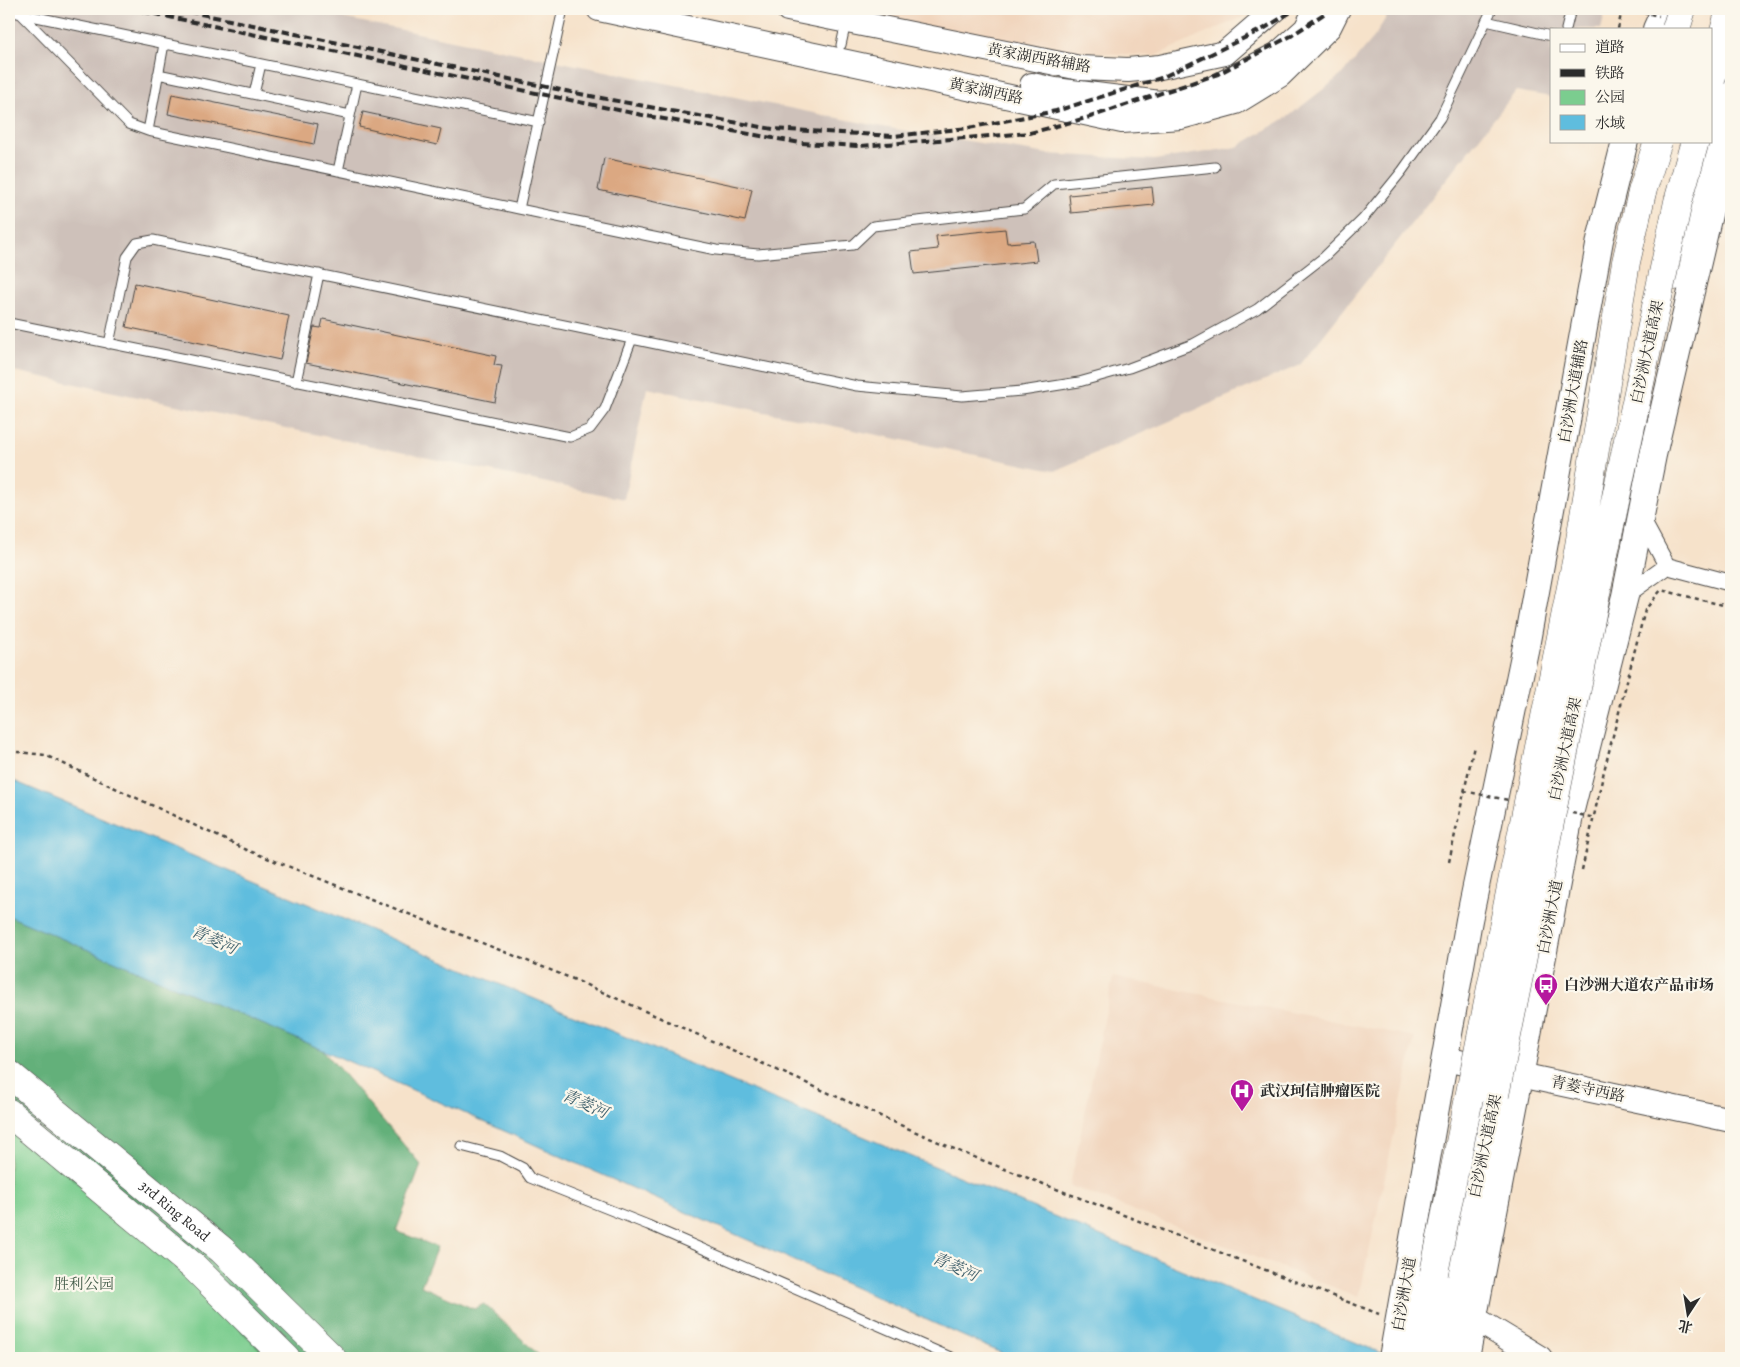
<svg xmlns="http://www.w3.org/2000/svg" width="1740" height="1367" font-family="Alegreya,'Noto Serif SC',serif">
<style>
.built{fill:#f1d5bd}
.industrial{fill:#cec1ba}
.green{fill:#7bcd8f;stroke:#537c5d}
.forest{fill:#64b07a;stroke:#486e52}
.water{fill:#5fbdde;stroke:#457484}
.building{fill:#dba882}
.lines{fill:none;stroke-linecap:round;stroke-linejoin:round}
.lane-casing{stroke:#494643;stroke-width:11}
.street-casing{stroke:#494643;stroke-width:18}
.secondary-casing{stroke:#494643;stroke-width:26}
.primary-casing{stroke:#494643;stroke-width:28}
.highway-casing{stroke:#494643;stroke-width:29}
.path{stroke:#494643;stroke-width:2.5;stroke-dasharray:4 4;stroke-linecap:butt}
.lane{stroke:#fff;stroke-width:9}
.street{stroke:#fff;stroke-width:16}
.secondary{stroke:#fff;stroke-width:24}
.primary{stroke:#fff;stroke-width:26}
.highway{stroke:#fff;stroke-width:28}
.rail{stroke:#2b2b2b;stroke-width:4;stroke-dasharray:8 4;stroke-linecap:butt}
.highway-bridge-casing{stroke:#494643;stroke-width:29;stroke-linecap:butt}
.path-bridge{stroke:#494643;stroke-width:2.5;stroke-dasharray:4 4;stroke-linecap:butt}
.highway-bridge{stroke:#fff;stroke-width:28}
.labels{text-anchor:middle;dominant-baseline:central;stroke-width:4.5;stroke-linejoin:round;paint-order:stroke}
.street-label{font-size:15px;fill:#2b2b2b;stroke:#fbf7ec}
.poi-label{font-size:15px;font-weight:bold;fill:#2b2b2b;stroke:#fbf7ec;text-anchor:start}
.park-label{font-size:15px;fill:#435c49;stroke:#fbf7ec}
.water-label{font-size:16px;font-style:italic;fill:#3d5e6a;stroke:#fbf7ec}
</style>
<rect width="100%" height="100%" fill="#fbf7ec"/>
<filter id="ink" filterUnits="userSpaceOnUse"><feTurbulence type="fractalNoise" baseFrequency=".02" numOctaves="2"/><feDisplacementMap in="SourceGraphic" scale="10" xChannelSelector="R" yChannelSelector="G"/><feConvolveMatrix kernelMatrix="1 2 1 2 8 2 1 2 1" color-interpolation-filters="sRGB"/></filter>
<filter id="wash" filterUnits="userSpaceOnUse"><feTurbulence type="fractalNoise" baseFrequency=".0096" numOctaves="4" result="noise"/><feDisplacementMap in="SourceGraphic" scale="20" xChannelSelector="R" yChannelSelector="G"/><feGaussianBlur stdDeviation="1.12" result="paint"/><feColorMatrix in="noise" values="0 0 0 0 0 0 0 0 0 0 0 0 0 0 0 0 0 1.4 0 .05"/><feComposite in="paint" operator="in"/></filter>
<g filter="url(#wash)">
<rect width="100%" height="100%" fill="#f6e2ca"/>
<path class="built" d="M841,9H1253L1245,16L1155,56L1035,49Z
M1113,977L1415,1037L1359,1297L1070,1186Z"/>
<path class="industrial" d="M9,9H298L883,127L1047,154L1155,160L1237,147L1289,116L1343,74L1375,36L1391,9H1606L1601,29H1551V97L1516,91L1300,365L1054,471L647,388L624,499L9,370Z"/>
<path class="green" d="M9,1125L161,1252L269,1358H9Z"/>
<path class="forest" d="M9,916L323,1050L421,1165L396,1231L437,1247L421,1286L474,1309L484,1304L542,1358H269L161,1252L9,1125Z"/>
<path class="water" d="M9,779L1393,1358H1012L323,1050L9,916Z"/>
<g id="blocks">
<path class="building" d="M172,94L318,124L314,144L168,114Z
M363,112L441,129L437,145L359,127Z
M604,158L752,189L745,221L598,190Z
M1152,187L1154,205L1071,213L1069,195Z
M1005,229L1007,243L1034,241L1037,261L914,274L911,252L938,249L936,236Z
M135,283L289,316L280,360L126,327Z
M323,319L496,356L494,365L502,366L495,402L306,363L314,327L321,328Z"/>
</g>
</g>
<g filter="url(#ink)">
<use href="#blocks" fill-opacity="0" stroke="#494643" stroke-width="1"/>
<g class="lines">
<g class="lane-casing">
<path id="lane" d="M9,11L21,14L129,124L148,131L519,209L563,9
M22,14L539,122
M1486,21L1551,36
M1566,29L1571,9
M841,45L849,9
M158,74L350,115
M254,94L261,64
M148,131L164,44
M338,171L357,84
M519,209L716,250L758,254L853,245L873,226L1024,209L1054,184L1215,167
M9,323L570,437L590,429L605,409L632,339L857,386L962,396L1022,391L1079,382L1129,368L1193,344L1257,309L1324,257L1363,219L1402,171L1440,118L1492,9
M109,344L127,257L137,243L153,240L632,339
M296,382L319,274
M461,1146L500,1156L523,1168L530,1178L648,1225L953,1358"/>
</g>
<g class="street-casing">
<path id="street" d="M1641,518L1667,566
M1667,566L1731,583
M1625,596L1667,566"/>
</g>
<g class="secondary-casing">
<path id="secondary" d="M599,9L1122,121L1181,117L1236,102L1280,75L1329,27L1338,9
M788,9L1080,68L1128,70L1160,67L1225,53L1276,9
M1032,85L1055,90L1160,103L1202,94L1278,54L1306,29L1316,9
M1445,1059L1731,1120
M1474,1318L1540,1358"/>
</g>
<g class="primary-casing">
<path id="primary" d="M1656,29L1665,9
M1392,1358L1469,920L1527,641L1600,240L1625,141
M1466,1358L1571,810L1625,596L1653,455L1731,120"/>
</g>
<g class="highway-casing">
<g id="highway">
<path d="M1711,132L1731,54"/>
<path d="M1675,276L1709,141"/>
<path id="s1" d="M9,1074L222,1250L332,1358"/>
<path d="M9,1113L194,1267L286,1358"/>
<path d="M1417,1358L1434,1273"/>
<path d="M1441,1358L1495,1095"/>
</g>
</g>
<path class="path" d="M1618,29L1622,9
M9,751L45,755L247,850L573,979L961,1152L1379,1314
M1449,862L1474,746
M1582,870L1604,771L1645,610L1661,590L1731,607"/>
<use href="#lane" class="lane"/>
<use href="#street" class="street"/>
<use href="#secondary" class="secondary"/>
<use href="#primary" class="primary"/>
<use href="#highway" class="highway"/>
<path class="rail" d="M131,9L647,116L801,143L860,146L1030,133L1090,117L1218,74L1291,36L1331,9
M177,9L585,95L682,113L773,129L894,136L968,128L1056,111L1161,78L1265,28L1296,9"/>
<g class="highway-bridge-casing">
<path id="highway-bridge" d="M1676,29L1682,9
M1711,80L1730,9
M1495,1095L1603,559L1678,202L1695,141
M1434,1273L1578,552L1626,262L1642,192L1658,141"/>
</g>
<path class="path-bridge" d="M1627,9L1659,16
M1464,791L1508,800
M1572,813L1595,818"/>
<use href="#highway-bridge" class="highway-bridge"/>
</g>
</g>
<defs>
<g id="bus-pin" transform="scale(1.25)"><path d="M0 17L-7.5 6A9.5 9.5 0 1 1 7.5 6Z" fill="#b5179e" stroke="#fbf7ec"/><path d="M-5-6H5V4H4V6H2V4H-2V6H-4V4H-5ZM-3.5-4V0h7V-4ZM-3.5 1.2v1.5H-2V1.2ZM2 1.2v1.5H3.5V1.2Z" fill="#fff"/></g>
<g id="hospital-pin" transform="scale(1.25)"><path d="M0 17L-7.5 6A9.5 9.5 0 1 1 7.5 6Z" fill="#b5179e" stroke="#fbf7ec"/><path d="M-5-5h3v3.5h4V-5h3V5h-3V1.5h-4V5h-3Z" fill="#fff"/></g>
</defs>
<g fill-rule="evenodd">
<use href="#bus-pin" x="1546" y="985"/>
<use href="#hospital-pin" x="1242" y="1091"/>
</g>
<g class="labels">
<g class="street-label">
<text transform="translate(1039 58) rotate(10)">黄家湖西路辅路</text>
<text transform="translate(986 91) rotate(12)">黄家湖西路</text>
<text transform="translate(1647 352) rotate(-78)">白沙洲大道高架</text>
<text transform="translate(1573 391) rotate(-80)">白沙洲大道辅路</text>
<text transform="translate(1565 749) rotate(-78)">白沙洲大道高架</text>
<text transform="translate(1550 917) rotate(-79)">白沙洲大道</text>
<text transform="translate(1588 1089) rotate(12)">青菱寺西路</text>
<text transform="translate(1485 1146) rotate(-78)">白沙洲大道高架</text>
<text stroke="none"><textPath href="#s1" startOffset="215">3rd Ring Road</textPath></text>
<text transform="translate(1404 1294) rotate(-80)">白沙洲大道</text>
</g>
<g class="poi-label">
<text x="1564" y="985">白沙洲大道农产品市场</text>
<text x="1260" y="1091">武汉珂信肿瘤医院</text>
</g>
<g class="park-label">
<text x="84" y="1284">胜利公园</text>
</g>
<g class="water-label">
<text transform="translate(214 940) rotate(24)">青菱河</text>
<text transform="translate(585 1104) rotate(24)">青菱河</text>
<text transform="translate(955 1267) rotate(24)">青菱河</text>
</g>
</g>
<rect width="1740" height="1367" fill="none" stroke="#fbf7ec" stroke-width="30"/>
<rect x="1550" y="28" width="162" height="115" fill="#fbf7ec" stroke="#a8a59f"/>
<rect x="1560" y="44" width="25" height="8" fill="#ffffff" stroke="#a8a59f"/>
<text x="1595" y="52" font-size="15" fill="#2b2b2b">道路</text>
<rect x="1560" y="69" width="25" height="8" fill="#2b2b2b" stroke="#a8a59f"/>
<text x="1595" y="78" font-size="15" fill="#2b2b2b">铁路</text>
<rect x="1560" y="90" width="25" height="15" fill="#7bcd8f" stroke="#a8a59f"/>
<text x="1595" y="102" font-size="15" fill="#2b2b2b">公园</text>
<rect x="1560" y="115" width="25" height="15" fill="#5fbdde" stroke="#a8a59f"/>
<text x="1595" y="128" font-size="15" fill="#2b2b2b">水域</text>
<g transform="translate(1688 1314) rotate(192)" stroke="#fbf7ec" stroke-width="4" paint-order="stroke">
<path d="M0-4L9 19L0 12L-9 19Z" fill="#2b2b2b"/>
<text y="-8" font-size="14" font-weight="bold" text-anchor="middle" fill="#2b2b2b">北</text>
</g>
</svg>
